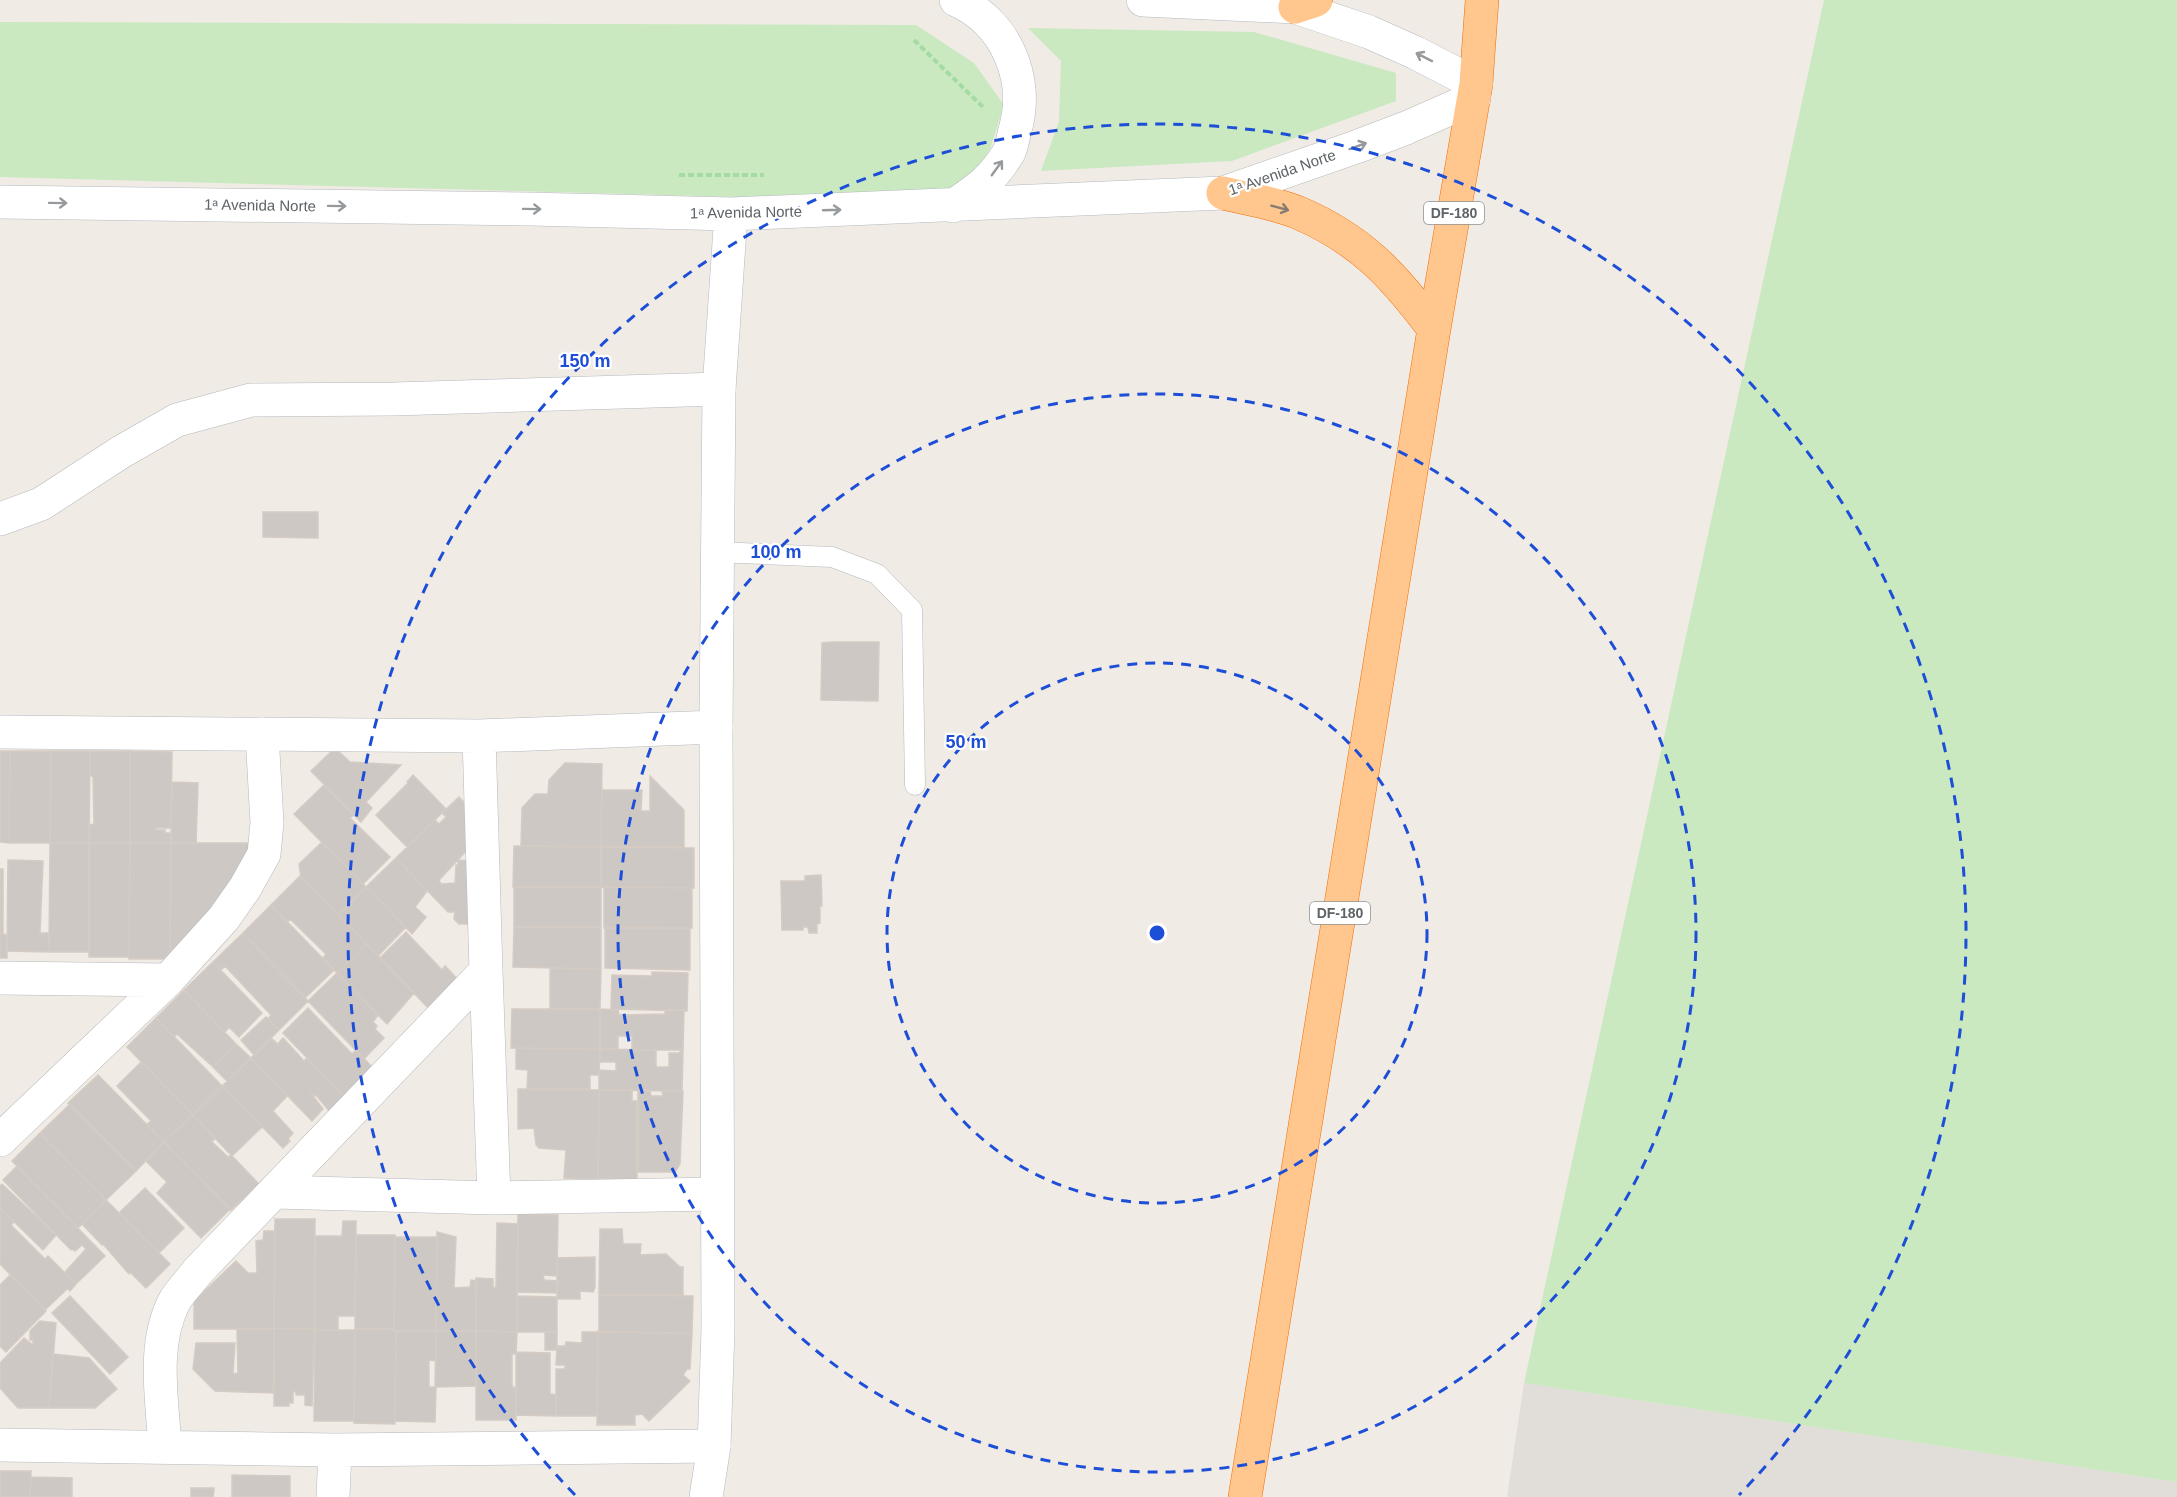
<svg xmlns="http://www.w3.org/2000/svg" width="2177" height="1497" font-family="Helvetica,sans-serif">
<style>
.industrial{fill:#e1ddd9}
.green{fill:#cae9c0}
.building{fill:#cdc8c4;stroke:#d5cbc3;stroke-width:1.5}
.lines{fill:none;stroke-linecap:round;stroke-linejoin:round}
.lane-casing{stroke:#b5b9bc;stroke-width:21}
.street-casing{stroke:#b5b9bc;stroke-width:34}
.secondary-casing{stroke:#b4babd;stroke-width:34}
.highway-casing{stroke:#f56c00;stroke-width:34}
.path{stroke:#a3dba3;stroke-width:4;stroke-dasharray:6 3;stroke-linecap:butt}
.lane{stroke:#fff;stroke-width:20}
.street{stroke:#fff;stroke-width:33}
.secondary{stroke:#fff;stroke-width:33}
.highway{stroke:#ffc68d;stroke-width:33}
.oneway{stroke:#969a9c}
.oneway2{stroke:#867c70}
.ring{fill:none;stroke:#1d4ed8;stroke-width:3;stroke-dasharray:10 8}
.labels{text-anchor:middle;dominant-baseline:central;stroke-width:4.5;stroke-linejoin:round;paint-order:stroke}
.shield{fill:#fff;stroke:#8e9294;stroke-width:1.5}
.shield-label{font-size:14px;font-weight:bold;fill:#5d6366}
.street-label{font-size:15px;fill:#5d6366;stroke:#fff}
.centre{fill:#1d4ed8;stroke:#fff;stroke-width:3}
.ring-label{font-size:18px;text-anchor:middle;font-weight:bold;fill:#1d4ed8;stroke:#fff;stroke-width:4.5;stroke-linejoin:round;paint-order:stroke}
</style>
<rect width="100%" height="100%" fill="#f0ebe5"/>
<path class="industrial" d="M1524,1383L2177,1482V1497H1507Z"/>
<path class="green" d="M1824,0H2177V1482L1524,1383Z
M0,22L916,25L974,63L1004,105L990,149L957,203L0,177Z
M1028,28L1254,32L1396,73V101L1232,161L1041,171L1059,121L1061,61Z"/>
<path class="building" d="M263,512H318V538L263,537Z
M831,642H879L878,701L821,700L822,643Z
M335,748L350,762L401,765L366,802L372,808L361,822L311,771Z
M0,751H10V753L9,843L0,842Z
M10,751H51L50,843H9Z
M51,751H90L89,843H50Z
M90,751H130V843H89V825L94,824L93,776H90Z
M130,751L172,752L171,828H156V830H165V833H171V843H130Z
M565,763L602,764L601,847L521,846L522,808L535,794H548L549,780Z
M413,775L446,809L407,847L376,815L408,783L407,782Z
M650,776L684,810V847H601L602,790H642L641,811H650Z
M172,782L198,783L196,844L171,843Z
M324,785L354,815L350,818L390,857L363,884L294,814Z
M459,797L470,808L468,849L439,880L441,884L455,883L456,865L458,866V860L469,861V924H459L454,919L455,912H448L396,858L435,820L439,824L446,817L442,813Z
M322,842L366,887L338,915L301,877L299,864Z
M50,843H89V952H49Z
M89,843H130L129,957H89Z
M130,843H171L170,952L163,959H129Z
M171,843H252L235,885L167,956L170,952Z
M514,846L601,847V887H513Z
M601,847L694,848V888L601,887Z
M396,858L427,891L415,907L426,917L412,934L366,887Z
M8,860L43,861L40,933H49V952L7,951Z
M0,869H3V934L7,935V958H0Z
M821,875L822,906H820V923L817,924V933H809L808,927H803V930H782L781,881H805V876Z
M300,876L367,944L337,973L323,958L326,954L290,919L288,922L271,905Z
M366,887L406,927L378,956L338,915Z
M514,887H601V927H514Z
M604,887L692,888V928H604Z
M271,905L334,970L305,998L243,933Z
M514,927H601V969L513,967Z
M605,927L690,928V970L605,968Z
M406,932L442,970L445,966L463,985L433,1013L380,958Z
M243,933L308,1001L279,1030L268,1019L271,1015L225,966L221,970L213,962Z
M367,944L414,993L387,1024L337,973Z
M213,962L262,1013L239,1037L229,1027L225,1032L184,990Z
M550,968L601,969L600,1009H550Z
M652,972L688,973L687,1011L611,1009L612,975L652,976Z
M337,973L378,1015L373,1022L377,1026L375,1029L384,1038L364,1059L308,1001Z
M184,990L236,1044L213,1067L177,1034L174,1037L156,1018Z
M308,1008L352,1054L356,1050L374,1069L346,1098L283,1033Z
M512,1009H600V1049L511,1048Z
M600,1009L618,1010L619,1015L665,1014V1010H684L683,1050H632V1036H618V1049H600Z
M266,1017L279,1030L254,1055L241,1040Z
M156,1018L222,1086L193,1115L127,1047Z
M271,1038L278,1044L283,1038L304,1061L307,1058L345,1097L330,1112L316,1095L314,1096L310,1092L323,1109L312,1121L251,1058Z
M236,1044L251,1058L227,1081L213,1067Z
M516,1048L600,1049L599,1075H590V1089H527L528,1070L516,1069Z
M600,1049L656,1050V1067H669V1053H680V1050H683L682,1091L599,1090V1070L616,1071V1062H600Z
M251,1058L287,1096L273,1111L293,1133L288,1139L290,1141L283,1148L222,1086Z
M141,1062L193,1115L164,1142L147,1124L151,1121L117,1086Z
M98,1075L164,1142L136,1171L68,1103Z
M222,1086L262,1127L232,1156L193,1115Z
M518,1089L599,1090L598,1179L564,1178L566,1150L539,1148L536,1145L534,1128L518,1129Z
M599,1090H632V1101H637V1179H598Z
M638,1090H650L651,1096H663L662,1091H683L680,1164L675,1172H638Z
M70,1104L136,1171L106,1200L40,1133Z
M193,1115L215,1138L212,1142L228,1157L231,1155L259,1184L231,1210L164,1142Z
M40,1133L106,1200L78,1228L12,1161Z
M164,1142L230,1209L201,1238L157,1193L167,1182L146,1161Z
M17,1166L105,1256L76,1284L65,1272L86,1249L82,1245L75,1251L72,1249L71,1250L3,1180Z
M2,1184L56,1235L43,1250L0,1208V1186Z
M145,1188L184,1228L159,1253L119,1213Z
M106,1200L170,1264L146,1288L130,1272L129,1274L103,1244L102,1245L82,1224Z
M0,1208L14,1222L11,1225L45,1259L48,1256L76,1284L70,1291L68,1288L45,1310L0,1264Z
M518,1214L558,1215L557,1276L543,1275L544,1280L558,1281L557,1293L517,1292Z
M275,1219H315L314,1329L274,1328Z
M343,1221H356L355,1316H338V1330H315V1236H342Z
M497,1223L518,1224L517,1332L476,1331V1278L493,1279V1287L496,1288Z
M600,1229H622L623,1244H641L640,1255L666,1254L680,1267H683V1295H599Z
M264,1231H275L274,1329H194V1301L236,1261L248,1273H257L256,1241L263,1240Z
M437,1232L456,1237L454,1288L470,1287L471,1280L477,1281L476,1331H436Z
M356,1235H395L394,1329H355Z
M395,1237H437L436,1331H394Z
M595,1257V1287L593,1292L580,1291V1299H557V1258Z
M10,1275L46,1311L6,1352L0,1346V1285Z
M599,1295L693,1296L692,1333L599,1332Z
M70,1296L128,1357L110,1374L52,1313Z
M517,1296L557,1297V1332H517Z
M40,1321L56,1323L49,1408H18L0,1388V1363L24,1338L33,1345V1340H30V1331Z
M274,1328L314,1329L312,1406L305,1405V1395H296V1392L293,1391V1403H289V1406H274Z
M237,1329H274L273,1393L215,1391L193,1369L196,1343H235L233,1372L234,1374L238,1373Z
M355,1329H394L396,1331L395,1424L354,1423Z
M315,1330H355L354,1421H314Z
M396,1331H436V1361L429,1360V1387H436L435,1422L395,1421Z
M436,1331H476V1386L435,1387Z
M476,1331L517,1332L516,1354H512V1387H516V1420H476Z
M598,1331L692,1334L690,1369H687L683,1375L690,1381L649,1421L642,1414L635,1415V1425H597Z
M545,1332H557V1350H545Z
M582,1332H598L597,1416H556V1369H565V1365H556L557,1346H565L566,1342L582,1343Z
M516,1352L550,1353V1394L557,1395L556,1416L516,1415Z
M53,1354L89,1358L117,1389L95,1408H49Z
M0,1471H31L30,1497H0Z
M232,1475L290,1476V1497H232Z
M31,1477L72,1478V1497H30Z
M191,1488H214L213,1497H191Z"/>
<g class="lines">
<g class="lane-casing">
<path id="lane" d="M716,552L832,557L877,574L912,610L915,785"/>
</g>
<g class="street-casing">
<path id="street" d="M0,519L41,504L121,452L177,420L251,400L394,399L719,389
M0,732L479,736L716,727
M486,971L494,1198
M0,978L168,980
M0,1140L168,980L224,918L245,888L264,854L267,823L262,734
M275,1192L494,1198L716,1194
M0,1445L335,1450L714,1446
M165,1446C162,1400 152,1345 174,1302C179,1292 190,1282 197,1272L486,971L479,736
M333,1497L335,1450"/>
</g>
<g class="secondary-casing">
<path id="secondary" d="M1143,0L1295,7L1369,32L1416,53L1476,84
M0,202L530,209L731,214L1223,193L1356,147L1406,128L1474,98
M953,206C978,189 993,179 1009,152C1012,146 1013,137 1015,130C1030,79 1006,22 956,0
M706,1497L714,1446L718,1330L716,727L719,389L731,214"/>
</g>
<g class="highway-casing">
<path id="highway" d="M1295,7L1316,0
M1223,193C1248,199 1276,203 1299,213C1362,240 1394,276 1434,329
M1245,1497L1434,329L1476,84L1482,0"/>
</g>
<path class="path" d="M914,40L984,108
M679,175H764"/>
<use href="#lane" class="lane"/>
<use href="#street" class="street"/>
<use href="#secondary" class="secondary"/>
<use href="#highway" class="highway"/>
</g>
<defs><path id="oneway-shaft" d="M-6 0H5M1.5-3L5.5 0L1.5 3" fill="none" stroke-width="1.6" stroke-linecap="round" stroke-linejoin="round" transform="scale(1.5)"/></defs>
<g class="oneway">
<use href="#oneway-shaft" transform="translate(1424 57) rotate(-153)"/>
<use href="#oneway-shaft" transform="translate(1358 146) rotate(-20)"/>
<use href="#oneway-shaft" transform="translate(997 168) rotate(-54)"/>
<use href="#oneway-shaft" transform="translate(58 203) rotate(1)"/>
<use href="#oneway-shaft" transform="translate(337 206) rotate(1)"/>
<use href="#oneway-shaft" transform="translate(532 209) rotate(1)"/>
<use href="#oneway-shaft" transform="translate(832 210) rotate(-2)"/>
</g>
<use class="oneway2" href="#oneway-shaft" transform="translate(1280 208) rotate(15)"/>
<g class="ring">
<circle cx="1157" cy="933" r="270"/>
<circle cx="1157" cy="933" r="539"/>
<path d="M575 1495A809 809 0 1 1 1739 1495"/>
</g>
<g class="labels">
<g class="shield">
<rect x="1424" y="202" width="60" height="22" rx="4.5"/>
<rect x="1310" y="902" width="60" height="22" rx="4.5"/>
</g>
<g class="shield-label">
<text x="1454" y="213">DF-180</text>
<text x="1340" y="913">DF-180</text>
</g>
<g class="street-label">
<text transform="translate(1282 172) rotate(-19)">1ᵃ Avenida Norte</text>
<text transform="translate(260 205) rotate(1)">1ᵃ Avenida Norte</text>
<text transform="translate(746 212) rotate(-1)">1ᵃ Avenida Norte</text>
</g>
</g>
<circle cx="1157" cy="933" r="9" class="centre"/>
<g class="ring-label">
<text x="585" y="367">150 m</text>
<text x="776" y="558">100 m</text>
<text x="966" y="748">50 m</text>
</g>
</svg>
